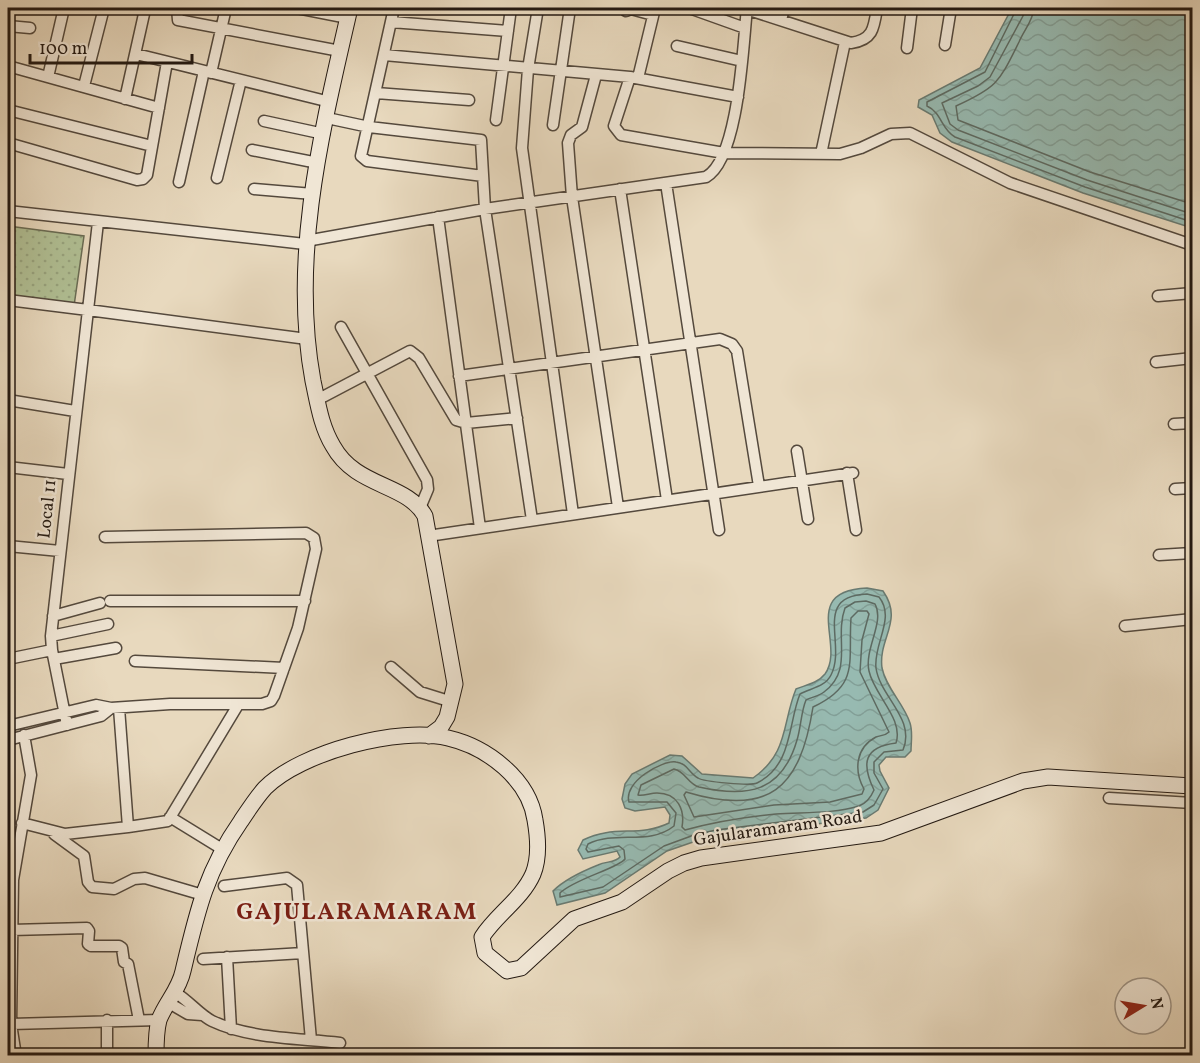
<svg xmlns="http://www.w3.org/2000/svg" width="1200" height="1063" font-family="Vollkorn,serif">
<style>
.park{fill:url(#park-dots);stroke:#6a6c54;stroke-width:1.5}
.water{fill:url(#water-waves);stroke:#697a71;stroke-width:1.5}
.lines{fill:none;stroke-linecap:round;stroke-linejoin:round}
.shore{stroke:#5d6a62;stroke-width:1.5}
.street-casing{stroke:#54493d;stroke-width:13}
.secondary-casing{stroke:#231912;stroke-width:17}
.street{stroke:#f0e6d5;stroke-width:10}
.secondary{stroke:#f0e6d5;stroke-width:15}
.labels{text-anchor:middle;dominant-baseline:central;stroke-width:5;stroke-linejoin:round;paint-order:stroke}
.street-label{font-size:18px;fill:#231912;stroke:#f0e6d5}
.district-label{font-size:24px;font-weight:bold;letter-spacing:1.5px;fill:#7a1f14;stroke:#f0e6d5}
</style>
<defs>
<pattern id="park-dots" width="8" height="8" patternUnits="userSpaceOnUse" patternTransform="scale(1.5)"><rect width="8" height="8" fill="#b1c095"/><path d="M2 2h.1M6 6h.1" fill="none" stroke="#98a47f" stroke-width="1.8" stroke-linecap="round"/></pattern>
<pattern id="water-waves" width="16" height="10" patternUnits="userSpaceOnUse" patternTransform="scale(1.5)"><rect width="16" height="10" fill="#97bab1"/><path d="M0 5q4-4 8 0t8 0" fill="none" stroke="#829f97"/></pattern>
</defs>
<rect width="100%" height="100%" fill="#e8d9be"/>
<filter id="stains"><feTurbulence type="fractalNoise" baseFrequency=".00333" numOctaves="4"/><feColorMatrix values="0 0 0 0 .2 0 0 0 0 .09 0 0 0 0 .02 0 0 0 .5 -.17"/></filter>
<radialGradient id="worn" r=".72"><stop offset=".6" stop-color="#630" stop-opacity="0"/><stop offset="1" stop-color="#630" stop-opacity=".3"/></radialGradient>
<path class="park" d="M8,226L84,236L74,306L8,300Z"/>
<path class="water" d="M1012,8H1192V228L1083,193L952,142L940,133L932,115L918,107L919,100L980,68Z
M867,588L883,591C904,621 878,638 882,668C886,688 904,704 910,723C913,732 911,742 911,751L905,757H886L879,765L880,771L889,788L878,810L866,818L717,836L696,841L667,851L605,893L557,905L553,891C564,880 583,871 598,865C606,861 615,863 620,857L617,851L583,859L578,850L583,840C615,824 638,838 669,823L670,815L665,807L635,811L625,808L622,799L625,784L632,774L670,755L682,756L702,774L753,778C789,753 782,723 796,689C806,685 818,683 825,674C846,645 799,591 867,588Z"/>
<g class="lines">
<path class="shore" d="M1017,8L985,72L927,102V106C942,113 941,129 955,137L1085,187L1192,222
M1024,8L1023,16L990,77L978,86L942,103L950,124L958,130L1087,180L1192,214
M1034,8C1033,21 1024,30 1019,42C999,82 998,87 956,106L958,120L1090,172L1192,204
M867,594L879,597C896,618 873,644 876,668C880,697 916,719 903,750L884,752L874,762V773L883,789L874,805L863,812L716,830L694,835L664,846L603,887L560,897V893C574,879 619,868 625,859L624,850L619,846L588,852L586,849L588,844C616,830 649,846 674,826L676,813L667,802H629C623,782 662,760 676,762C687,763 689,773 698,778C704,782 751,786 757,783C793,765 788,723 800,694C811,688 825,687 831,675C847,644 812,596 867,594Z
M866,601L875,604C885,622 864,649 869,671C874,695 904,719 896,743C864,747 861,763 874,790C871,797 867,803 859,806C833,814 803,812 776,814C745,817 714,822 685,830L682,827C685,810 678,793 657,793C650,793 644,796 638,795L641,785L674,769C685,771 688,784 699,787C748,798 782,792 797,740C801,727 801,712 806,700C812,697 819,696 824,692C854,670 834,638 845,608L855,602Z
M858,611H867L869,614L862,640L860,672L889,732C885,736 881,735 876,737C855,748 854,771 864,789L862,794L830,802L774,805L694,817L684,795L686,792C769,817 800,789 813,707C860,685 848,662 851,618Z"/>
<g class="street-casing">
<path id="street" d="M177,8L178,20L340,51
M297,8L348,18
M394,8L361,156L367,161L483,176
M538,8L528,69L522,148L573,514
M689,8L745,28
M746,9L851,43C873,40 874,28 877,8
M626,11L631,9L653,15
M781,20L784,8
M391,22L508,31
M8,26L30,28
M945,45L951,8
M677,46L742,61
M907,48L912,8
M136,54L330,102
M384,55L630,77L738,97
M8,66L159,108
M211,73L226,8
M596,75L582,127L571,135L568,143L572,197L618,507
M48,77L64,8
M630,77L614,126L621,135L724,153L840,154L861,148L891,134L910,133L1010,183L1192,245
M638,78L655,8
M84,86L104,8
M376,93L469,100
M125,99L144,14L139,8
M8,110L152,146
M327,118L369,127L481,140L485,209L532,520
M496,120L511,8
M264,121L324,134
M553,125L570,8
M8,143L137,180L143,179L147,175L167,62
M252,150L318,163
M821,154L845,42
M217,178L241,80
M179,182L204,71
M666,183L719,530
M254,189L313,194
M620,189L667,500
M8,211L305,244
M438,217L480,528
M306,241L485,209L706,177C739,159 743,44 747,8
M1158,296L1192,293
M8,300L88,310L98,222
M341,327L427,480L428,489L420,508
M1156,362L1192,358
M459,376L720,339L732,344L737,351L759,486
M8,400L75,411
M317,400L410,351L419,358L456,420L466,423L517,418
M1174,424L1192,423
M797,451L808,519
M8,467L68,474
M847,473L856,530
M1175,489L1192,488
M428,536L853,473
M8,546L60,551
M1159,555L1192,553
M110,601H305
M53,616L100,603
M1125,626L1192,619
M51,636L108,624
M8,659L52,650
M54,659L116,648
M135,661L284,668
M391,667L420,692L452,702
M67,725L52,650L51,636L88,310L307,339
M8,726L96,705L111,708L170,704H262L271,701L274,696L298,628L316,549L314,538L306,533L105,537
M24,735L31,775L13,880L11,1024L159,1020
M8,740L101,716L111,708
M1109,798L1192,803
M170,817L222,849
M22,823L65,834L128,827L119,708
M128,827L168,821L238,705
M54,834L84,856L88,882L92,887L114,889L134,879L145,878L203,895
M224,886L287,878L297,885L311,1040
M11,930L87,928L89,931L88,944L91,946H119L122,948L124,962L128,964L139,1020
M227,957L231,1029
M203,959L303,953
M176,993C189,1001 200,1015 212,1021C250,1039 298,1038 340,1043
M169,1003L188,1014L202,1015
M8,1023L11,1024L16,1056
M107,1056V1020"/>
</g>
<g class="secondary-casing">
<path id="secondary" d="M350,8C322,130 290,256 313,381C318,404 321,426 333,446C356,488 407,483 425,516L455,684L447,717L441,727L429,736
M156,1056C156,1044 156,1031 159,1020C166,1002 179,990 183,971C197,912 206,871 241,821C249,809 256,798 265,788C301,752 399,726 448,738C487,747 529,779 535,820C538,837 540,857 533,874C522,899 496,915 482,937L485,953L507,971L521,968L574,919L622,902L668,871L684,863L701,858L881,833L1023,781L1048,777L1192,786"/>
</g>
<use href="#street" class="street"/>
<use href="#secondary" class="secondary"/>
</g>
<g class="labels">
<g class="street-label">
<text transform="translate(48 509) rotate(-84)">Local 11</text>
<text transform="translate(778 829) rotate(-8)">Gajularamaram Road</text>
</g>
<g class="district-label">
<text x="357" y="913">GAJULARAMARAM</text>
</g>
</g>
<rect width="1200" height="1063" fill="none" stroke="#e8d9be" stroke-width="30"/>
<rect x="9" y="9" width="1182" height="1045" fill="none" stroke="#231912" stroke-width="3"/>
<rect x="15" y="15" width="1170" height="1033" fill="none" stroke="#231912" stroke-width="1.5"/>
<g transform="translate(1143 1006) rotate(79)"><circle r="28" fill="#f0e6d5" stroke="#9e9487" stroke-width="1.5"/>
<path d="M0-4.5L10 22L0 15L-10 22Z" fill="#8f2418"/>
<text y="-9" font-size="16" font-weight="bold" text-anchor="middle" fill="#231912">N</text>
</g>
<path d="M30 54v9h162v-9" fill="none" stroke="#231912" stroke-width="3"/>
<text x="39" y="54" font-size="18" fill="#231912" stroke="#f0e6d5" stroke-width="4.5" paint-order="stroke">100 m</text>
<rect width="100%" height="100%" filter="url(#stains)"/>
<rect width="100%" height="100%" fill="url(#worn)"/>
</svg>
